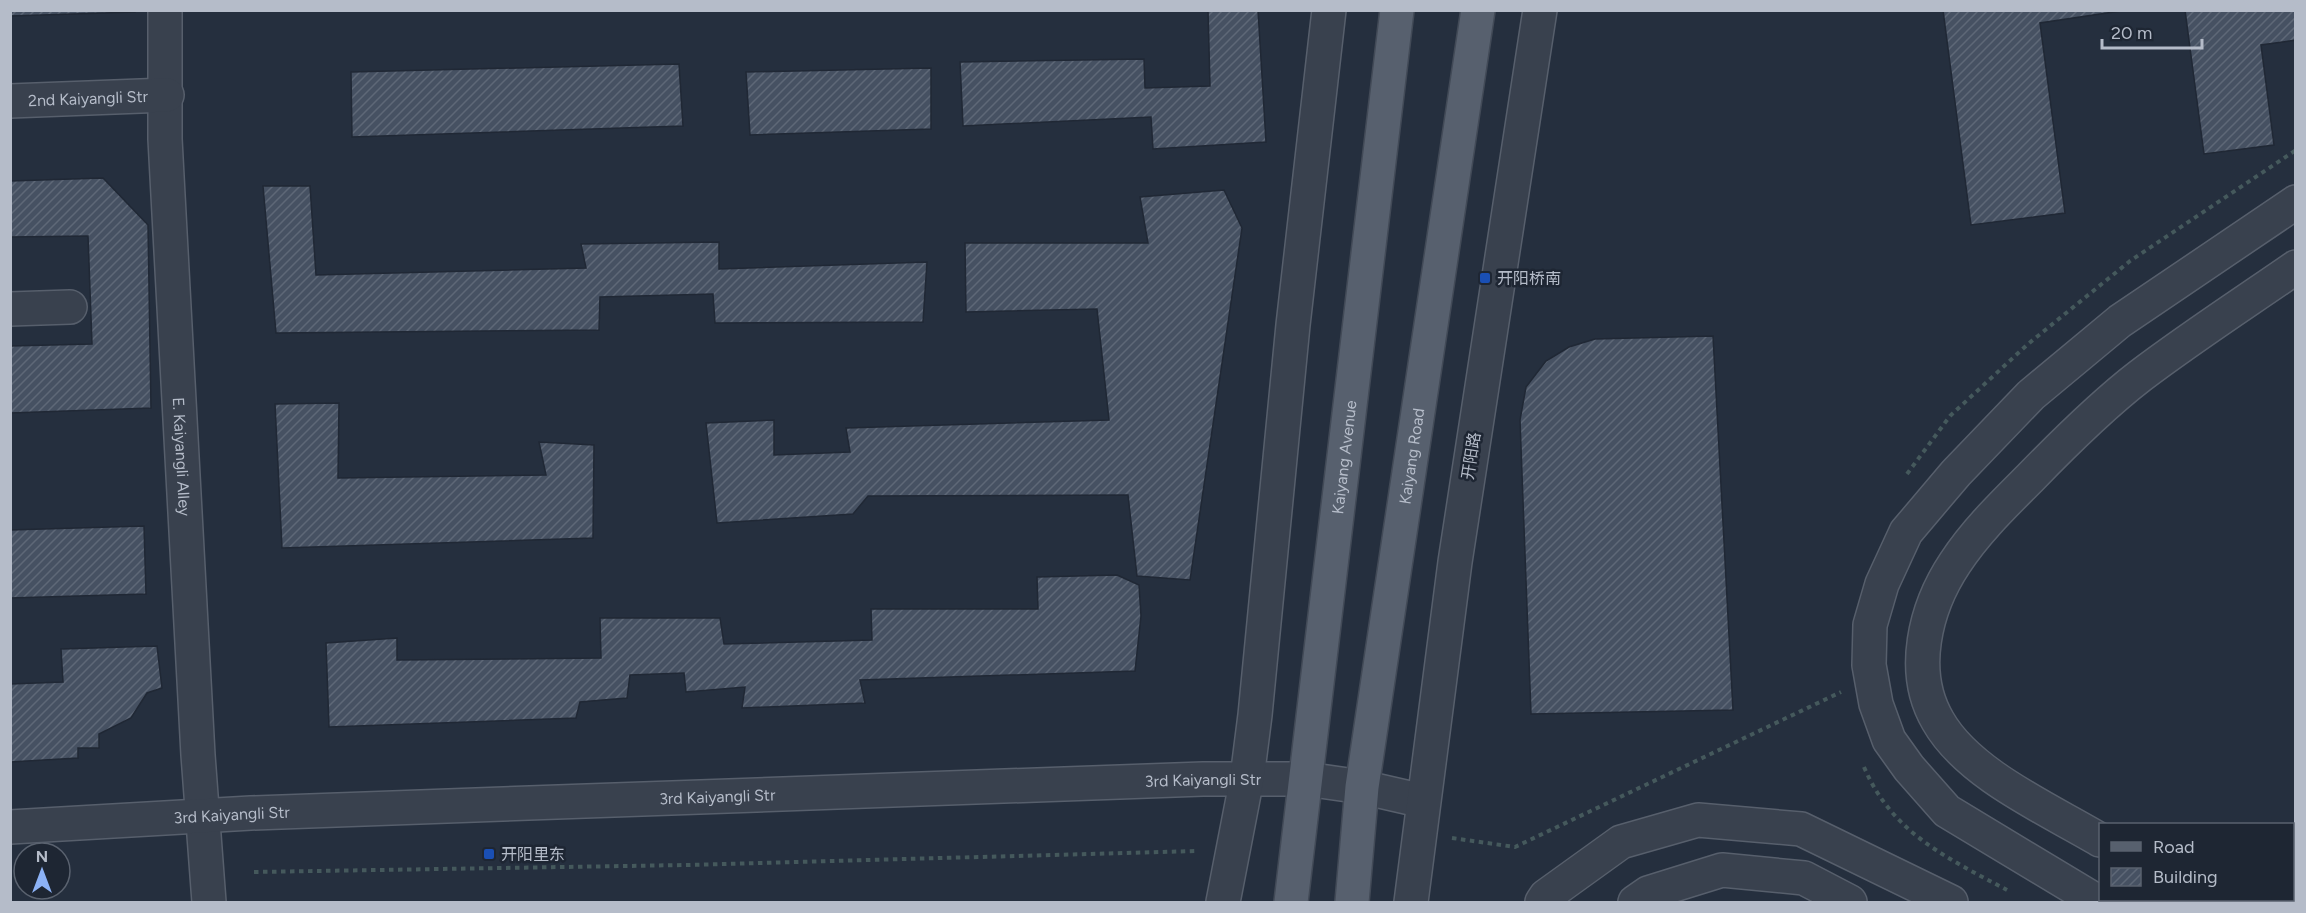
<svg xmlns="http://www.w3.org/2000/svg" width="2306" height="913" font-family="Figtree,'Noto Sans SC',sans-serif">
<style>
.building{fill:url(#building-hatch);stroke:#202835;stroke-width:1.5}
.lines{fill:none;stroke-linecap:round;stroke-linejoin:round}
.minor-casing{stroke:#575f6c;stroke-width:36}
.major-casing{stroke:#424a57;stroke-width:36}
.path{stroke:#45595c;stroke-width:4;stroke-dasharray:4.5 4.5;stroke-linecap:butt}
.minor{stroke:#39414e;stroke-width:33}
.major{stroke:#57606e;stroke-width:33}
.transit-dot{fill:#1a4fb4;stroke:#1e2633;stroke-width:2}
.labels{text-anchor:middle;dominant-baseline:central;stroke-width:5;stroke-linejoin:round;paint-order:stroke}
.street-label{font-size:16px;fill:#b5bcc9;stroke:#1e2633}
.poi-label{font-size:16px;fill:#b5bcc9;stroke:#1e2633;text-anchor:start}
</style>
<defs>
<pattern id="building-hatch" width="6" height="6" patternUnits="userSpaceOnUse" patternTransform="scale(1.5)"><rect width="6" height="6" fill="#465162"/><path d="M-1 1l2-2M0 6l6-6M5 7l2-2" fill="none" stroke="#5e6877"/></pattern>
</defs>
<rect width="100%" height="100%" fill="#252f3e"/>
<path class="building" d="M10,10H135V12L10,16Z
M1208,10H1258L1266,142L1153,149L1151,117L963,126L960,62L1144,59L1145,88L1210,86Z
M1943,10H2127L2040,23L2065,213L1971,225Z
M2185,10H2296V40L2261,45L2274,145L2204,154Z
M679,64L683,126L352,137L351,72Z
M931,68V129L750,135L746,72Z
M103,178L148,225L151,408L10,413V346L92,344L88,236L10,237V181Z
M263,186H310L316,275L586,268L581,244L719,242V269L927,262L923,322L715,323L713,294L600,297L599,330L276,333Z
M1224,190L1242,228L1190,580L1137,576L1128,495L868,496L853,514L717,523L706,423L774,420V455L850,452L846,428L1109,420L1097,309L966,312L965,243H1148L1140,197Z
M1713,336L1733,710L1531,714L1520,420L1526,387L1546,361L1569,347L1595,339Z
M339,403L338,478L546,475L539,442L594,445L593,538L282,548L275,404Z
M144,526L146,594L10,598V530Z
M1117,575L1139,585L1141,616L1135,671L860,680L865,703L742,708L745,687L686,692L684,673L630,675L627,698L580,702L576,718L329,727L326,643L397,638V660L601,658L600,618H720L724,644L872,640L871,609H1038L1037,577Z
M157,646L162,688L147,693L131,718L99,734V748H78V758L10,762V684L63,682L61,649Z"/>
<g class="lines">
<g class="minor-casing">
<g id="minor">
<path id="s1" d="M165,10V139L198,755L209,902"/>
<path id="s2" d="M10,101L167,95"/>
<path d="M10,309L70,307"/>
<path id="s3" d="M10,827L251,813L1203,779H1306L1362,787L1423,801"/>
<path d="M2100,840C2048,809 1968,774 1938,721C1909,672 1925,608 1955,563C1976,531 2003,505 2030,478C2064,443 2101,406 2140,376C2190,338 2244,303 2296,267"/>
<path d="M2292,892L2296,891"/>
<path d="M1223,902L1247,778L1255,715L1293,325L1329,10"/>
<path d="M1411,902L1455,562L1540,10"/>
<path d="M1542,902L1546,896L1621,842L1698,820L1801,829L1951,902"/>
<path d="M1635,902L1648,893L1722,870L1804,878L1850,902"/>
<path d="M2098,902L1947,811L1909,768L1889,740L1876,704L1869,665L1870,625L1882,584L1906,532L1956,473L2031,395L2120,321L2296,202"/>
</g>
</g>
<g class="major-casing">
<g id="major">
<path id="s4" d="M1291,902L1397,10"/>
<path id="s5" d="M1352,902L1362,787L1478,10"/>
</g>
</g>
<path class="path" d="M1907,474L1950,416L2028,344L2130,261L2296,150
M1864,767C1892,833 1947,858 2007,890
M1452,838L1515,847L1841,692
M254,872L686,865L1198,851"/>
<use href="#minor" class="minor"/>
<use href="#major" class="major"/>
</g>
<g class="transit-dot">
<rect x="1479" y="272" width="12" height="12" rx="3"/>
<rect x="483" y="848" width="12" height="12" rx="3"/>
</g>
<g class="labels">
<g class="street-label">
<text stroke="none"><textPath href="#s2" startOffset="78">2nd Kaiyangli Str</textPath></text>
<text stroke="none"><textPath href="#s5" startOffset="450">Kaiyang Road</textPath></text>
<text transform="translate(1471 456) rotate(-81)">开阳路</text>
<text stroke="none"><textPath href="#s1" startOffset="447">E. Kaiyangli Alley</textPath></text>
<text stroke="none"><textPath href="#s4" startOffset="448">Kaiyang Avenue</textPath></text>
<text stroke="none"><textPath href="#s3" startOffset="1194">3rd Kaiyangli Str</textPath></text>
<text stroke="none"><textPath href="#s3" startOffset="708">3rd Kaiyangli Str</textPath></text>
<text stroke="none"><textPath href="#s3" startOffset="222">3rd Kaiyangli Str</textPath></text>
</g>
<g class="poi-label">
<text x="1497" y="278">开阳桥南</text>
<text x="501" y="854">开阳里东</text>
</g>
</g>
<rect width="2306" height="913" fill="none" stroke="#b5bcc9" stroke-width="24"/>
<rect x="2099" y="823" width="195" height="78" fill="#1e2633" stroke="#5a626f" stroke-width="1.5"/>
<rect x="2111" y="842" width="30" height="9" fill="#57606e" stroke="#5a626f" stroke-width="1.5"/>
<text x="2153" y="853" font-size="18" fill="#b5bcc9">Road</text>
<rect x="2111" y="868" width="30" height="18" fill="url(#building-hatch)" stroke="#5a626f" stroke-width="1.5"/>
<text x="2153" y="883" font-size="18" fill="#b5bcc9">Building</text>
<g transform="translate(42 871)"><circle r="28" fill="#1e2633" stroke="#5a626f" stroke-width="1.5"/>
<path d="M0-4.5L10 22L0 15L-10 22Z" fill="#8cb2f6"/>
<text y="-9" font-size="16" font-weight="bold" text-anchor="middle" fill="#b5bcc9">N</text>
</g>
<path d="M2102 39v9h100v-9" fill="none" stroke="#b5bcc9" stroke-width="3"/>
<text x="2111" y="39" font-size="18" fill="#b5bcc9" stroke="#1e2633" stroke-width="4.5" paint-order="stroke">20 m</text>
</svg>
